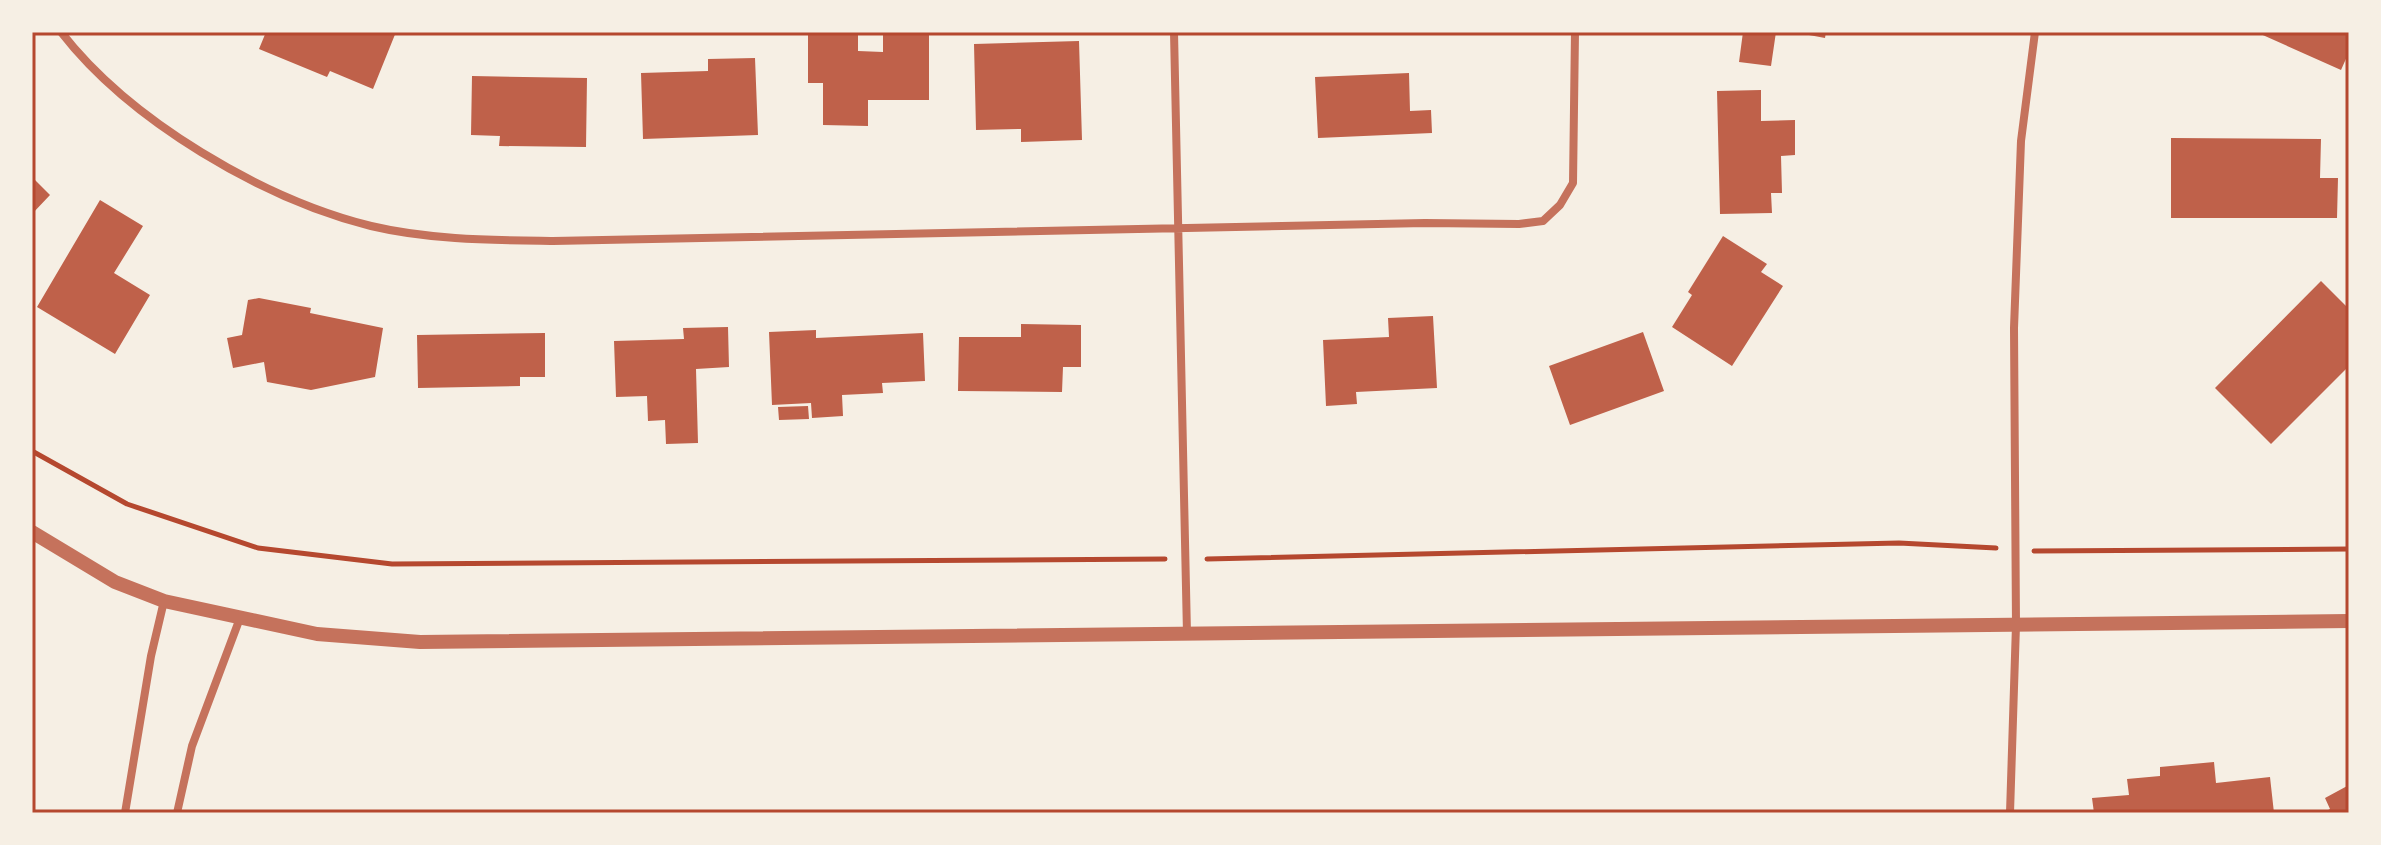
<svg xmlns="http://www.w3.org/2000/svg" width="2381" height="845" font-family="Arial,sans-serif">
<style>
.building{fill:#bf614a}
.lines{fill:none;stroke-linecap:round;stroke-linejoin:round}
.path{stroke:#b5482f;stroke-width:5}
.minor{stroke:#c5725c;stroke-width:8}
.tertiary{stroke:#c5725c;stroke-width:14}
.neatline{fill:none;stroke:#b5482f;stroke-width:3}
</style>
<rect width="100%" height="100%" fill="#f6efe4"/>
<path class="building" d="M266,32H396L373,89L330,71L327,77L259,49Z
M808,32H858V51L883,52V32H929V100H868V126L823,125V83H808Z
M1743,32H1776L1771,66L1739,62Z
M1793,32H1826L1825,38Z
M2256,32H2349V52L2341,70Z
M1079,41L1082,140L1021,142V129L976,130L974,44Z
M755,58L758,135L643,139L641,73L708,71V59Z
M1409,73L1410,111L1431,110L1432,133L1318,138L1315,77Z
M472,76L587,78L586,147L499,146L500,136L471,135Z
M1761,90V121L1795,120V155L1781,156L1782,193H1771L1772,213L1720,214L1717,91Z
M2171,138L2321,139L2320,178H2338L2337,218H2171Z
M32,177L50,195L32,214Z
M100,200L143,226L114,273L150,295L115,354L37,307Z
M1723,236L1767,264L1761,272L1783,286L1732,366L1672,327L1692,295L1688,292Z
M2321,281L2349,309V366L2271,444L2215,388Z
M259,298L311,308L310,313L383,328L375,377L311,390L267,382L264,362L233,368L227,338L242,335L248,300Z
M1433,316L1437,388L1356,392L1357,404L1326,406L1323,340L1389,337L1388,318Z
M1021,324L1081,325V367H1063L1062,392L958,391L959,337H1021Z
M728,327L729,367L696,369L698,443L666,444L665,420L648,421L647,396L616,397L614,341L684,339L683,328Z
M816,330V338L923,333L925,381L882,383L883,393L842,395L843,416L812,418L811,403L772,405L769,332Z
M1643,332L1664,391L1570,425L1549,366Z
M545,333V377H520V386L418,388L417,335Z
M808,406L809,419L779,420L778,407Z
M2214,762L2216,783L2270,777L2274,813H2094L2092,798L2129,795L2127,779L2160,776V767Z
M2349,785V813H2323L2330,809L2325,798Z"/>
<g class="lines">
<path class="path" d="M32,451L127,504L258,548L392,564L1165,559
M2034,551L2349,549
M1207,559L1899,543L1996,548"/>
<path class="minor" d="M61,32C130,121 263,199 371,226C430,240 492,240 553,241L1425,223L1519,224L1543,221L1560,205L1573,183L1575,32
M1174,32L1187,634
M125,813L151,656L164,601
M177,813L192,746L240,618
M2010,813L2016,625L2014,328L2021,141L2035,32"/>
<path class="tertiary" d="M32,532L115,582L164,601L317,634L420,642L2349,621"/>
</g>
<rect width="2381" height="845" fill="none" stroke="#f6efe4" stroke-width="68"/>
<rect x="34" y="34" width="2313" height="777" class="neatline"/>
</svg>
